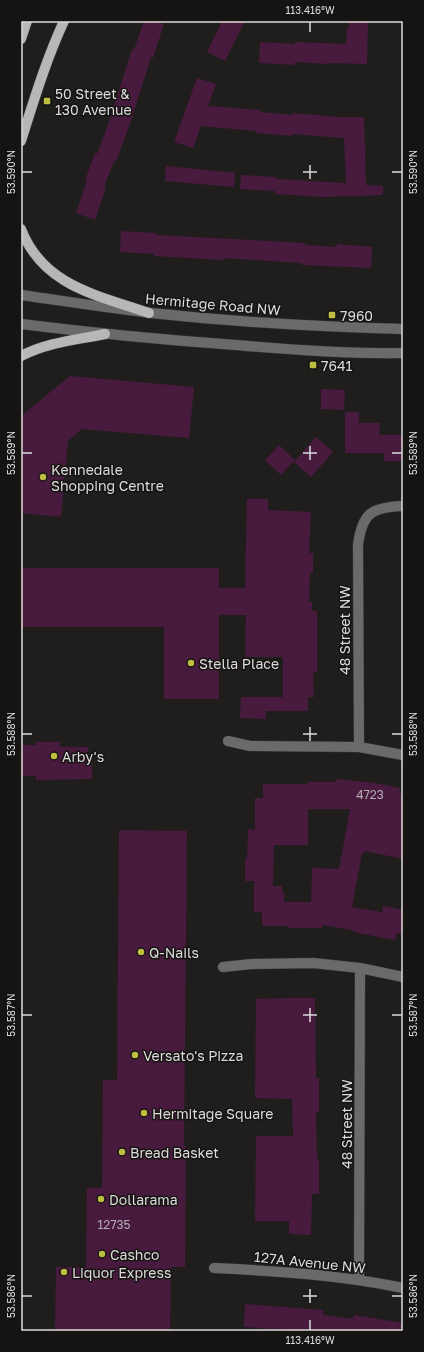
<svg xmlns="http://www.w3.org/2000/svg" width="424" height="1352" font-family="'Golos Text',sans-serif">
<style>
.building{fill:#481b3e;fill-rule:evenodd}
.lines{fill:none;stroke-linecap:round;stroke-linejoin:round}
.minor-casing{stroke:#3a3837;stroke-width:11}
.major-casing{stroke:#3a3837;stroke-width:11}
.minor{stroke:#696a69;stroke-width:10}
.major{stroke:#b6b8b5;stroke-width:10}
.ticks{fill:none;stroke:#dcdbda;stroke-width:1.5}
.poi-dot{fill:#bfbe41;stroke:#161413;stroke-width:1.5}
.labels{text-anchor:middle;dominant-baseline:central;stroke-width:3;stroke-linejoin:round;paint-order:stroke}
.number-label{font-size:12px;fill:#b7abb3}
.poi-label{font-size:14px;fill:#dcdbda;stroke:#161413;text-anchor:start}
.street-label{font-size:14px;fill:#dcdbda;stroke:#161413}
.neatline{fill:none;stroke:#dcdbda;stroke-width:1.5}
.ticks-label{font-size:10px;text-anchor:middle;fill:#dcdbda}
</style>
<rect width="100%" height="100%" fill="#201e1c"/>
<path class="building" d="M144,21H156L164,24L153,58L151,57L131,121L116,161H114L104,187H106L95,220L76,213L87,181L85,180L95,153L97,154L109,122L132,49L134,50Z
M222,21H245L225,61L207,52Z
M349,21H368L367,64L329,63V64L295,62V65L259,63L260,42L294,44L295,42L346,44L347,28H349Z
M197,78L216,84L208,106L260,110V112L293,115V113L339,117H364L366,185L383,186V195L324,197L275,194V191L240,189L241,175L276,177V179L346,183L344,138L292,134V136L256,133L257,131L201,126L193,148L174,142Z
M166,166L235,173L234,187L165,181Z
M121,231L156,233V235L305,243V245L337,247V244L372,247L371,268L302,265V263L223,258V260L154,256V254L120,252Z
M70,376L194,387L189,438L82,429L68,441L61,517L21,513V416Z
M321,389L345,390L344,410L321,409Z
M345,412H359V423H380L379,435H403L402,461H384V453H345Z
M316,437L333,452L311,477L294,462Z
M279,445L295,460L281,475L265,460Z
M247,499H268V510L311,512L309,553H313V573H310L309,602H312V611H317V672H313L314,697H308V711H266V719L240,718L241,697H283V657H245L246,615H219V699H164V627H21V568H219V588H245Z
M36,742H60V747H88L87,765H92V779L36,780V776H21V745H36Z
M336,779L376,783L400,788L399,794H403V859L365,851L364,853H362L352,907L382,912L383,906L403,910V934L397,933L395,940L353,932V930L322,925V928H288V926H262V912H254V881H245V859H247L248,829L255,830V798H263V784H308V782H336ZM308,809H350L339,869L312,868L311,902H284L285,893H282V886H273L274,845H308Z
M119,830L187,831L184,1146H186L185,1267H171L170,1331L55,1330L56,1267H86L87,1188H102L103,1080H117Z
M288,998H315L316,1078H319V1112H316L317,1160H319V1194H312L311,1235L289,1234V1221H255L256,1136H293L292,1099L255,1098L256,999Z
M245,1304L323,1310V1315L353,1319L354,1315L403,1323V1331H303L244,1327Z"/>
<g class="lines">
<g class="minor-casing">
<path id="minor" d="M21,295C64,301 107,308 151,313C235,322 319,327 403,329
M21,324C93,333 164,340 236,345C292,350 347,354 403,353
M228,741L250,746L359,747L403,755
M359,747L358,545C362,513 372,507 403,506
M223,967L252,964L313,963L360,968L403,977
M214,1268C277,1271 341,1275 403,1288
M359,1280L360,968"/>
</g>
<g class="major-casing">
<path id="major" d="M21,39L27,21
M21,141C34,100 46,60 64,21
M21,229C43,286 97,295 149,313
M21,356C48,342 76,340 105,334"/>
</g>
<use href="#minor" class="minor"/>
<use href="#major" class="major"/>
</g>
<path class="ticks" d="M310,22V32M310,165V179M22,172H32M303,172H317M392,172H402M310,446V460M22,453H32M303,453H317M392,453H402M310,727V741M22,734H32M303,734H317M392,734H402M310,1008V1022M22,1015H32M303,1015H317M392,1015H402M310,1289V1303M22,1296H32M303,1296H317M392,1296H402M310,1320V1330"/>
<g class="poi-dot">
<rect x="43" y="97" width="8" height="8" rx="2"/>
<rect x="328" y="311" width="8" height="8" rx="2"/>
<rect x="309" y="361" width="8" height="8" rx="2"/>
<circle cx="43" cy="477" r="4"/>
<circle cx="191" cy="663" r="4"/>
<circle cx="54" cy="756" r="4"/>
<circle cx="141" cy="952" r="4"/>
<circle cx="135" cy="1055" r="4"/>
<circle cx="144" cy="1113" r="4"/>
<circle cx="122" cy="1152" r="4"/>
<circle cx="101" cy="1199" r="4"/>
<circle cx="102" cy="1254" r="4"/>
<circle cx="64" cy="1272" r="4"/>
</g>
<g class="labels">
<g class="number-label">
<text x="370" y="794">4723</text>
<text x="114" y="1224">12735</text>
</g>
<g class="poi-label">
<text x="55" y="93">50 Street &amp;<tspan x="55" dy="16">130 Avenue</tspan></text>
<text x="340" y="315">7960</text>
<text x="321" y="365">7641</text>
<text x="51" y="469">Kennedale<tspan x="51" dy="16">Shopping Centre</tspan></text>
<text x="199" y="663">Stella Place</text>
<text x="62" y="756">Arby's</text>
<text x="149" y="952">Q-Nails</text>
<text x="143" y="1055">Versato's Pizza</text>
<text x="152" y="1113">Hermitage Square</text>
<text x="130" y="1152">Bread Basket</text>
<text x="109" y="1199">Dollarama</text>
<text x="110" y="1254">Cashco</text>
<text x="72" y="1272">Liquor Express</text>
</g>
<g class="street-label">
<text transform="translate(213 304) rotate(5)">Hermitage Road NW</text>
<text transform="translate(344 630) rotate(-90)">48 Street NW</text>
<text transform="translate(346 1124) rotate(-90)">48 Street NW</text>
<text transform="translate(310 1262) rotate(6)">127A Avenue NW</text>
</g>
</g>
<rect width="424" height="1352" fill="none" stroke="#161413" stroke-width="44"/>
<rect x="22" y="22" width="380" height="1308" class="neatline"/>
<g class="ticks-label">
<text x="310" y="14">113.416°W</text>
<text transform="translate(11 172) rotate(-90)" y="4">53.590°N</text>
<text transform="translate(413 172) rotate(-90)" y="4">53.590°N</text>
<text transform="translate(11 453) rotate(-90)" y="4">53.589°N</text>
<text transform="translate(413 453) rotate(-90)" y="4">53.589°N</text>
<text transform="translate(11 734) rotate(-90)" y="4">53.588°N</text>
<text transform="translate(413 734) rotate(-90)" y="4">53.588°N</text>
<text transform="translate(11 1015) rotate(-90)" y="4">53.587°N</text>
<text transform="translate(413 1015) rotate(-90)" y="4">53.587°N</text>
<text transform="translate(11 1296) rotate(-90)" y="4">53.586°N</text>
<text transform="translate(413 1296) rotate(-90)" y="4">53.586°N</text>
<text x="310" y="1344">113.416°W</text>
</g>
</svg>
